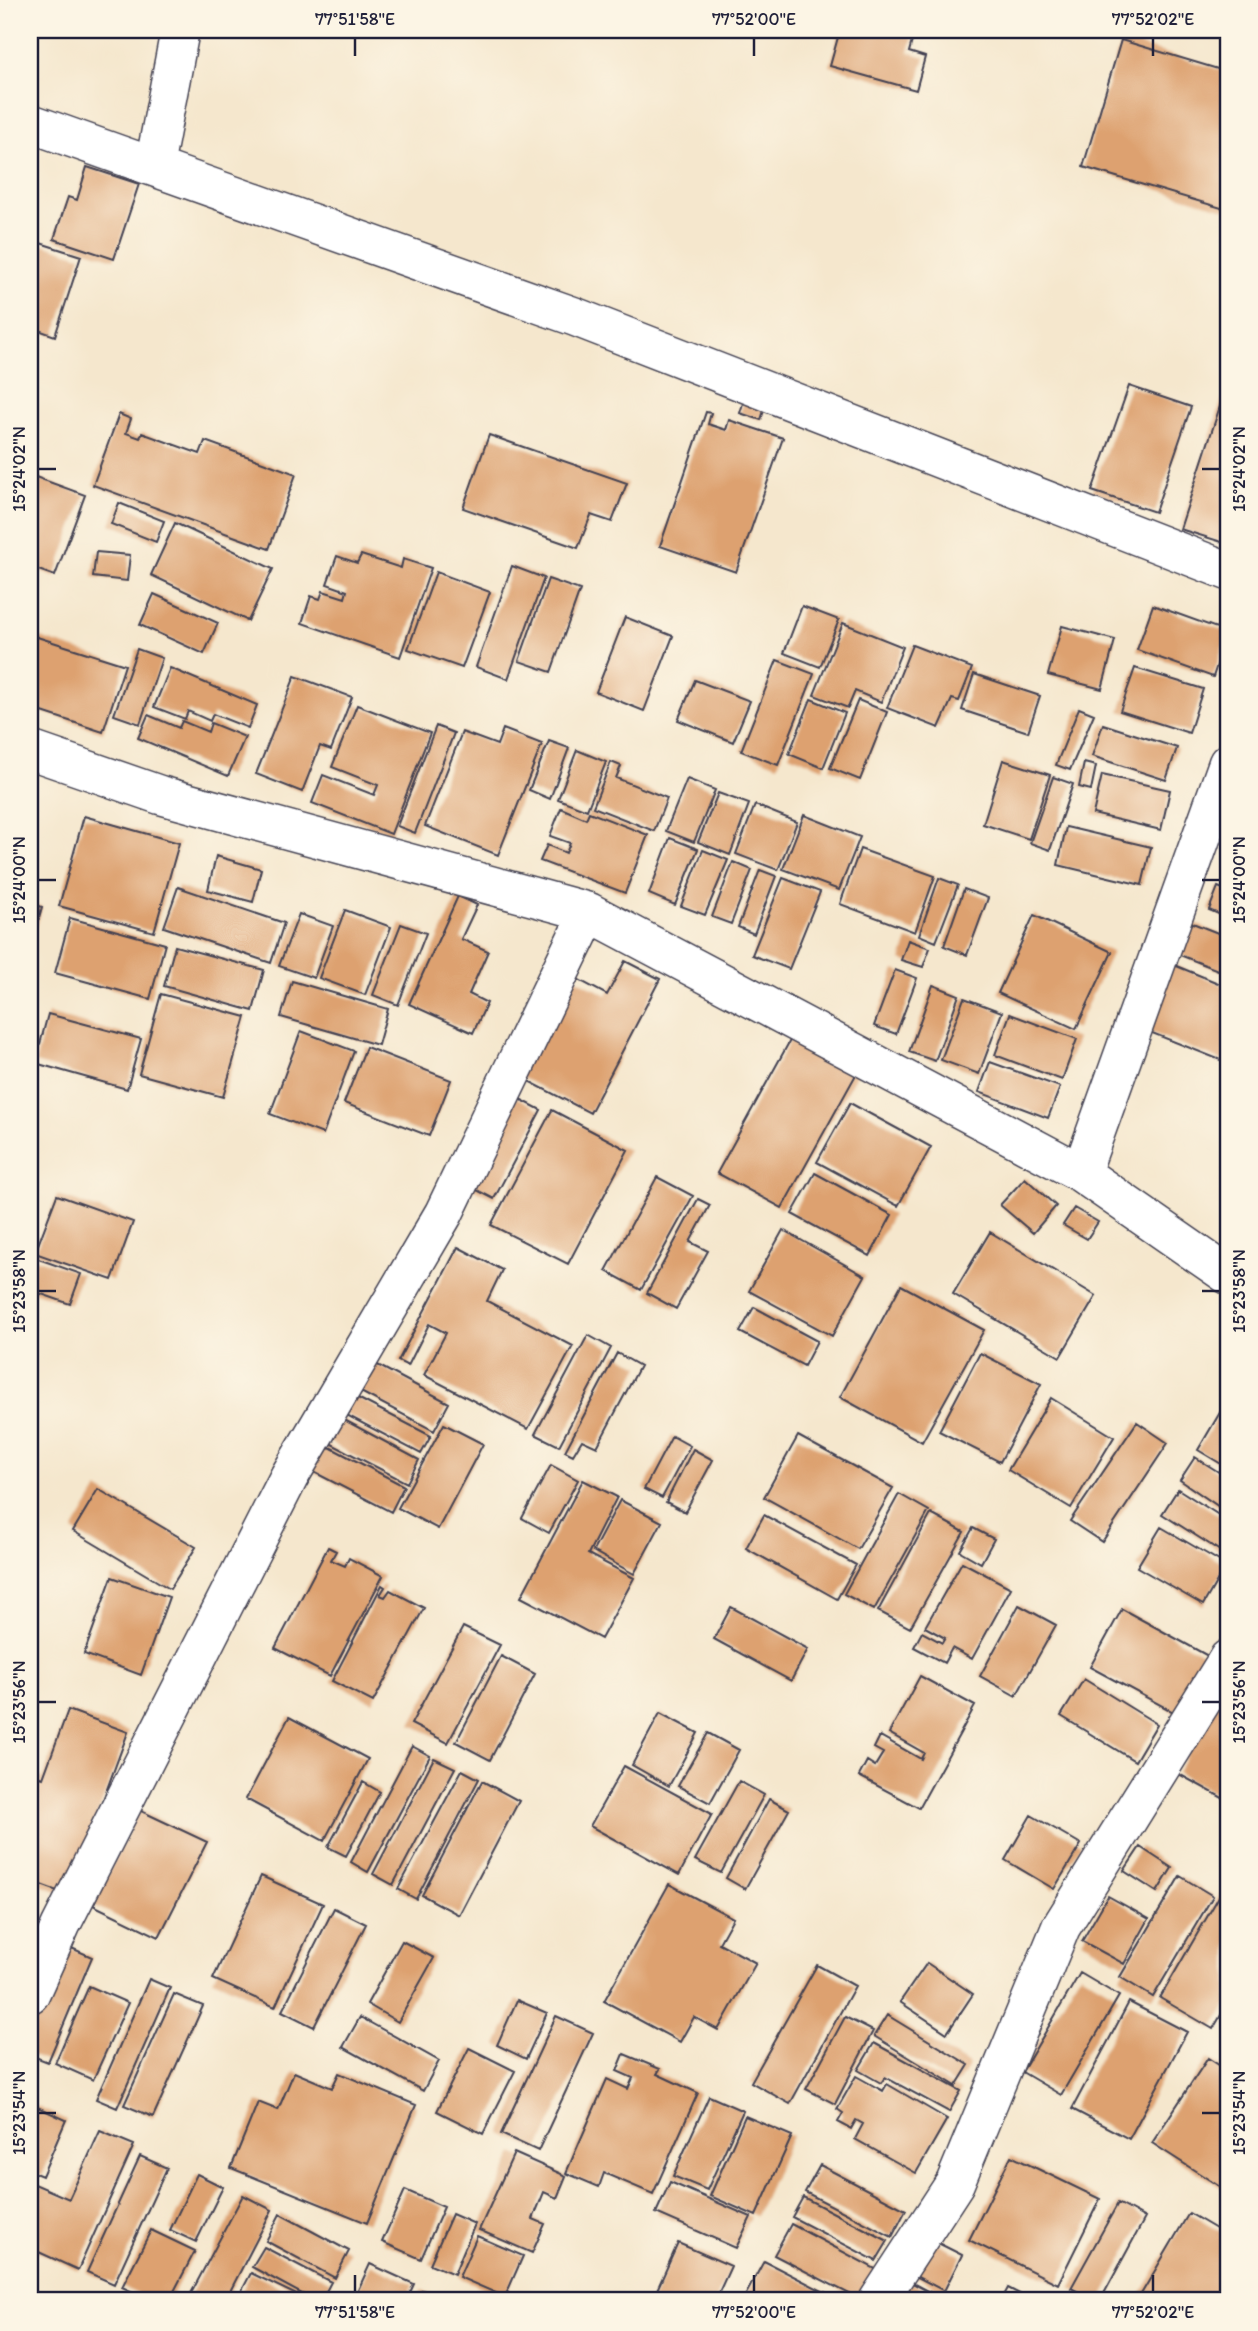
<svg xmlns="http://www.w3.org/2000/svg" width="1258" height="2331" font-family="Itim,sans-serif">
<style>
.building{fill:#dda16f}
.lines{fill:none;stroke-linecap:round;stroke-linejoin:round}
.minor-casing{stroke:#424051;stroke-width:41}
.minor{stroke:#fff;stroke-width:38}
.ticks{fill:none;stroke:#22223b;stroke-width:2.5}
.neatline{fill:none;stroke:#22223b;stroke-width:2.5}
.ticks-label{font-size:18px;text-anchor:middle;fill:#22223b}
</style>
<rect width="100%" height="100%" fill="#fcf5e5"/>
<filter id="ink" filterUnits="userSpaceOnUse"><feTurbulence type="fractalNoise" baseFrequency=".0143" numOctaves="2"/><feDisplacementMap in="SourceGraphic" scale="14" xChannelSelector="R" yChannelSelector="G"/><feConvolveMatrix kernelMatrix="1 2 1 2 8 2 1 2 1" color-interpolation-filters="sRGB"/></filter>
<filter id="wash" filterUnits="userSpaceOnUse"><feTurbulence type="fractalNoise" baseFrequency=".00686" numOctaves="4" result="noise"/><feDisplacementMap in="SourceGraphic" scale="28" xChannelSelector="R" yChannelSelector="G"/><feGaussianBlur stdDeviation="1.57" result="paint"/><feColorMatrix in="noise" values="0 0 0 0 0 0 0 0 0 0 0 0 0 0 0 0 0 1.4 0 .05"/><feComposite in="paint" operator="in"/></filter>
<g filter="url(#wash)">
<rect width="100%" height="100%" fill="#f5e7cd"/>
<g id="blocks">
<path class="building" d="M840,30H915L909,52L925,57L916,90L830,66Z
M1121,40L1228,72V210L1083,167Z
M87,167L139,184L114,259L54,239L68,197L77,200Z
M40,243L81,256L55,336L30,327V274Z
M1129,386L1191,407L1155,512L1092,491Z
M1223,397L1228,399V544L1180,529Z
M744,400L765,407L761,420L740,413Z
M706,412L711,413L708,424L726,430L729,420L783,438L736,572L660,546Z
M119,414L131,419L126,433L140,438L142,433L200,454L205,441L296,474L269,549L93,485Z
M489,435L627,483L612,522L591,515L578,548L463,508Z
M30,475L85,495L55,576L30,567Z
M119,503L164,521L156,542L111,524Z
M175,523L273,569L248,621L151,575Z
M96,552L130,555L127,581L93,577Z
M361,555L401,568L403,559L431,568L400,657L302,623L311,596L320,599L323,591L345,598L347,591L327,584L337,556L357,563Z
M512,566L544,578L508,679L476,667Z
M436,572L490,592L462,668L408,649Z
M548,579L580,590L551,672L519,661Z
M154,594L218,623L204,654L140,625Z
M1153,605L1228,632L1213,677L1137,650Z
M802,606L839,620L820,667L784,653Z
M625,617L673,636L644,711L596,692Z
M843,623L903,647L881,702L855,691L848,708L814,695Z
M1062,626L1115,640L1102,689L1048,675Z
M34,636L125,665L103,732L30,708V648Z
M912,645L972,668L959,701L952,699L939,728L887,708Z
M137,649L162,658L140,724L114,715Z
M777,660L814,674L778,765L741,751Z
M170,668L257,705L248,728L213,714L210,721L188,711L185,719L154,707Z
M1135,668L1203,689L1189,733L1120,711Z
M974,674L1040,696L1028,732L962,710Z
M295,676L352,697L331,750L320,746L302,792L256,774Z
M695,680L750,701L733,742L678,720Z
M811,699L845,713L823,768L789,754Z
M858,700L887,712L860,780L830,768Z
M357,705L430,733L391,834L312,803L323,775L374,795L378,785L332,767Z
M1079,708L1094,714L1070,770L1056,765Z
M148,715L179,728L182,721L208,732L211,723L245,737L228,776L138,738Z
M1103,724L1177,748L1166,780L1092,756Z
M436,726L454,733L415,833L397,826Z
M503,729L542,744L498,855L425,826L462,732L497,745Z
M549,741L569,748L550,799L529,790Z
M577,750L606,762L587,810L558,799Z
M1003,760L1050,775L1029,839L983,824Z
M611,762L621,766L616,778L667,798L654,831L593,807Z
M1084,763L1096,766L1091,790L1079,787Z
M1102,775L1170,790L1161,830L1093,814Z
M1053,777L1073,784L1050,850L1030,843Z
M687,779L715,790L694,842L666,831Z
M718,793L749,804L730,855L698,842Z
M755,805L797,822L778,870L736,854Z
M561,808L586,819L589,812L648,835L625,893L540,861L547,845L566,853L570,843L550,836Z
M804,815L860,837L839,890L783,869Z
M84,816L179,843L154,932L59,906Z
M1066,827L1151,847L1142,885L1058,865Z
M670,838L698,849L675,905L649,894Z
M860,849L935,876L915,932L840,904Z
M703,850L728,860L705,915L681,906Z
M216,856L261,869L253,902L208,890Z
M733,862L752,870L731,924L712,917Z
M760,870L776,876L754,934L738,927Z
M783,878L820,892L789,969L752,955Z
M939,878L958,885L936,942L919,935Z
M178,887L284,923L271,963L164,927Z
M1218,887L1228,891V918L1209,910Z
M964,889L988,898L967,955L944,946Z
M458,896L477,905L461,939L488,951L469,994L487,1003L473,1033L409,1004Z
M30,903L42,907L31,947H30Z
M345,910L391,927L365,995L319,978Z
M299,914L333,926L314,978L279,966Z
M1034,915L1112,952L1076,1029L998,993Z
M70,918L165,944L150,999L55,973Z
M1185,920L1228,937V960L1223,972L1172,952Z
M401,924L426,933L398,1005L373,995Z
M908,940L930,948L923,967L901,960Z
M175,946L264,970L253,1011L164,986Z
M625,961L660,979L590,1113L517,1075L570,975L607,995Z
M1169,963L1228,987V1063L1142,1029Z
M895,970L917,978L896,1034L874,1026Z
M292,981L388,1009L378,1045L281,1017Z
M933,985L959,995L935,1061L909,1052Z
M161,994L246,1017L223,1097L139,1074Z
M964,998L1002,1012L979,1074L941,1060Z
M48,1014L141,1039L127,1089L35,1063Z
M1010,1014L1077,1039L1062,1080L995,1055Z
M301,1031L354,1051L323,1134L270,1114Z
M793,1035L858,1071L782,1208L717,1173Z
M366,1047L451,1080L429,1136L344,1103Z
M990,1062L1060,1087L1048,1118L979,1092Z
M516,1097L541,1110L494,1199L469,1186Z
M850,1103L931,1147L898,1206L817,1162Z
M552,1110L628,1150L568,1264L491,1225Z
M815,1173L892,1215L870,1256L792,1214Z
M657,1177L693,1196L641,1290L606,1271Z
M1025,1178L1056,1206L1033,1233L1000,1205Z
M57,1195L133,1222L112,1280L35,1253Z
M698,1199L710,1205L690,1242L708,1251L676,1309L647,1293Z
M1074,1208L1098,1222L1087,1239L1063,1225Z
M783,1230L865,1276L832,1336L749,1291Z
M990,1232L1096,1296L1060,1357L953,1294Z
M458,1247L502,1270L487,1301L573,1346L528,1429L424,1375L446,1333L429,1324L408,1366L398,1361Z
M30,1256L81,1274L70,1304L30,1290Z
M901,1285L984,1330L922,1442L840,1397Z
M754,1307L817,1341L804,1366L740,1332Z
M588,1335L611,1348L559,1446L535,1434Z
M355,1353L449,1403L434,1431L340,1381Z
M617,1353L640,1366L597,1447L582,1440L573,1455L565,1451Z
M980,1353L1041,1384L1000,1462L939,1431Z
M348,1393L431,1436L421,1454L339,1411Z
M1051,1398L1114,1437L1071,1508L1008,1470Z
M1228,1399V1468L1198,1450Z
M337,1416L419,1460L407,1483L324,1440Z
M1137,1422L1168,1443L1102,1542L1070,1521Z
M444,1424L483,1444L438,1529L398,1508Z
M672,1436L690,1446L662,1498L644,1489Z
M798,1436L893,1488L858,1549L764,1497Z
M322,1443L404,1486L391,1512L308,1469Z
M693,1449L713,1460L685,1512L666,1502Z
M1195,1457L1228,1478V1513L1180,1480Z
M551,1465L578,1480L549,1533L522,1518Z
M583,1480L617,1497L588,1554L634,1578L601,1639L521,1597Z
M98,1489L196,1547L170,1589L73,1531Z
M1178,1489L1228,1521V1556L1162,1514Z
M899,1494L929,1511L874,1610L844,1594Z
M620,1500L662,1522L634,1574L593,1551Z
M931,1514L964,1532L910,1628L878,1611Z
M764,1515L856,1565L837,1599L746,1548Z
M1161,1527L1226,1565L1203,1605L1137,1567Z
M973,1528L994,1539L981,1563L960,1551Z
M328,1547L336,1551L331,1560L345,1566L349,1558L383,1576L330,1676L275,1648Z
M962,1562L1011,1588L972,1659L952,1648L944,1663L914,1647L922,1632L942,1643L945,1638L925,1627Z
M112,1577L169,1597L141,1675L84,1654Z
M382,1585L385,1587L380,1595L385,1597L390,1590L424,1608L373,1702L332,1681Z
M1019,1605L1056,1625L1016,1696L980,1676Z
M731,1607L808,1649L791,1681L714,1639Z
M1122,1609L1208,1656L1177,1714L1090,1667Z
M463,1627L500,1645L448,1743L411,1724Z
M501,1656L535,1674L490,1760L456,1742Z
M920,1676L975,1706L919,1808L859,1776L867,1761L875,1766L883,1753L874,1748L880,1736L921,1759L924,1753L889,1733Z
M1084,1679L1157,1724L1135,1761L1061,1716Z
M1216,1702L1228,1708V1801L1177,1773Z
M68,1710L128,1732L68,1895L30,1881V1774L43,1778Z
M660,1713L698,1733L669,1786L632,1765Z
M289,1717L368,1759L324,1841L246,1799Z
M708,1733L739,1750L710,1803L678,1786Z
M412,1746L430,1756L368,1872L351,1862Z
M434,1758L455,1768L393,1885L373,1874Z
M624,1766L712,1814L679,1875L590,1826Z
M462,1770L479,1779L416,1899L398,1889Z
M482,1781L519,1801L459,1915L422,1895Z
M739,1781L764,1795L721,1873L695,1860Z
M363,1782L380,1792L346,1856L328,1847Z
M769,1799L789,1810L745,1889L726,1878Z
M139,1810L207,1842L159,1937L93,1905Z
M1031,1815L1081,1844L1054,1889L1005,1860Z
M1140,1847L1172,1868L1157,1892L1124,1871Z
M261,1876L323,1904L275,2007L213,1979Z
M1180,1876L1213,1896L1153,1997L1120,1977Z
M669,1884L733,1918L719,1943L756,1963L718,2030L694,2017L680,2042L604,2001Z
M1221,1893L1228,1897V2003L1213,2029L1160,1998Z
M1108,1896L1149,1919L1124,1964L1082,1941Z
M334,1908L366,1924L314,2027L282,2011Z
M402,1941L434,1958L398,2022L367,2004Z
M60,1943L92,1957L48,2062L30,2055V2015Z
M927,1963L973,1994L947,2033L900,2002Z
M817,1965L855,1986L790,2104L751,2082Z
M1080,1973L1119,1996L1061,2095L1022,2072Z
M149,1979L170,1988L117,2108L96,2099Z
M89,1986L128,2003L93,2080L55,2063Z
M174,1994L203,2006L153,2117L124,2105Z
M517,2000L547,2013L526,2059L497,2045Z
M1129,2002L1187,2032L1129,2139L1072,2109Z
M887,2015L969,2065L956,2086L874,2036Z
M556,2016L593,2033L538,2151L501,2134Z
M360,2017L439,2061L423,2091L343,2047Z
M845,2017L873,2031L835,2104L806,2089Z
M874,2043L961,2091L949,2112L885,2077L881,2083L858,2070Z
M469,2048L515,2071L483,2134L437,2111Z
M624,2054L660,2069L657,2074L698,2093L653,2194L604,2173L599,2187L566,2173L607,2079L628,2089L633,2078L617,2071Z
M1208,2058L1228,2071V2192L1152,2143Z
M294,2072L332,2088L339,2073L416,2105L367,2223L231,2168L258,2102L278,2110Z
M856,2076L883,2091L887,2084L947,2119L916,2173L855,2139L863,2124L856,2120L851,2129L838,2122L843,2113L837,2109Z
M709,2096L743,2111L707,2190L673,2176Z
M33,2105L66,2120L42,2176L30,2171V2113Z
M745,2116L792,2136L756,2216L710,2196Z
M100,2131L134,2145L78,2270L30,2248V2182L69,2199Z
M514,2153L566,2176L557,2198L544,2192L533,2219L545,2224L532,2253L479,2230Z
M140,2156L167,2168L114,2284L87,2272Z
M1011,2156L1100,2199L1058,2284L969,2240Z
M820,2165L906,2210L892,2237L805,2192Z
M197,2174L223,2187L196,2242L170,2230Z
M670,2182L751,2217L736,2248L656,2213Z
M405,2190L444,2207L421,2259L382,2242Z
M243,2195L272,2210L225,2301H187Z
M803,2197L888,2241L876,2261L792,2217Z
M1118,2203L1145,2218L1100,2301H1096L1071,2288Z
M1189,2213L1228,2236V2281L1216,2301H1137Z
M280,2214L349,2251L335,2278L266,2241Z
M452,2214L475,2224L454,2274L430,2264Z
M791,2224L883,2273L863,2301L774,2255Z
M151,2230L195,2251L169,2301H152L122,2287Z
M477,2236L523,2256L505,2297L459,2277Z
M924,2236L962,2255L944,2291L906,2271Z
M678,2243L731,2266L715,2301H652Z
M264,2247L331,2282L321,2301H315L252,2267Z
M764,2261L842,2301H750L744,2298Z
M370,2264L414,2284L406,2301H353Z
M251,2273L309,2301H244L238,2298Z
M899,2276L939,2297L937,2301H886Z
M1008,2288L1033,2301H1001Z
M422,2290L447,2301H417Z"/>
</g>
</g>
<g filter="url(#ink)">
<use href="#blocks" fill-opacity="0" stroke="#424051" stroke-width="2"/>
<g class="lines">
<g class="minor-casing">
<path id="minor" d="M30,123L573,316L1228,571
M154,167L180,30
M30,750L160,795L589,912L1081,1173
M1228,763L1081,1173L1228,1275
M30,1994L61,1925L289,1477L444,1213L589,912
M878,2301L955,2183L1061,1927L1228,1659"/>
</g>
<use href="#minor" class="minor"/>
</g>
</g>
<path class="ticks" d="M355,38V56M754,38V56M1153,38V56M38,469H56M1202,469H1220M38,880H56M1202,880H1220M38,1291H56M1202,1291H1220M38,1702H56M1202,1702H1220M38,2113H56M1202,2113H1220M355,2275V2292M754,2275V2292M1153,2275V2292"/>
<rect width="1258" height="2331" fill="none" stroke="#fcf5e5" stroke-width="77"/>
<rect x="38" y="38" width="1182" height="2254" class="neatline"/>
<g class="ticks-label">
<text x="355" y="25">77°51'58"E</text>
<text x="754" y="25">77°52'00"E</text>
<text x="1153" y="25">77°52'02"E</text>
<text transform="translate(19 469) rotate(-90)" y="6">15°24'02"N</text>
<text transform="translate(1239 469) rotate(-90)" y="6">15°24'02"N</text>
<text transform="translate(19 880) rotate(-90)" y="6">15°24'00"N</text>
<text transform="translate(1239 880) rotate(-90)" y="6">15°24'00"N</text>
<text transform="translate(19 1291) rotate(-90)" y="6">15°23'58"N</text>
<text transform="translate(1239 1291) rotate(-90)" y="6">15°23'58"N</text>
<text transform="translate(19 1702) rotate(-90)" y="6">15°23'56"N</text>
<text transform="translate(1239 1702) rotate(-90)" y="6">15°23'56"N</text>
<text transform="translate(19 2113) rotate(-90)" y="6">15°23'54"N</text>
<text transform="translate(1239 2113) rotate(-90)" y="6">15°23'54"N</text>
<text x="355" y="2318">77°51'58"E</text>
<text x="754" y="2318">77°52'00"E</text>
<text x="1153" y="2318">77°52'02"E</text>
</g>
</svg>
